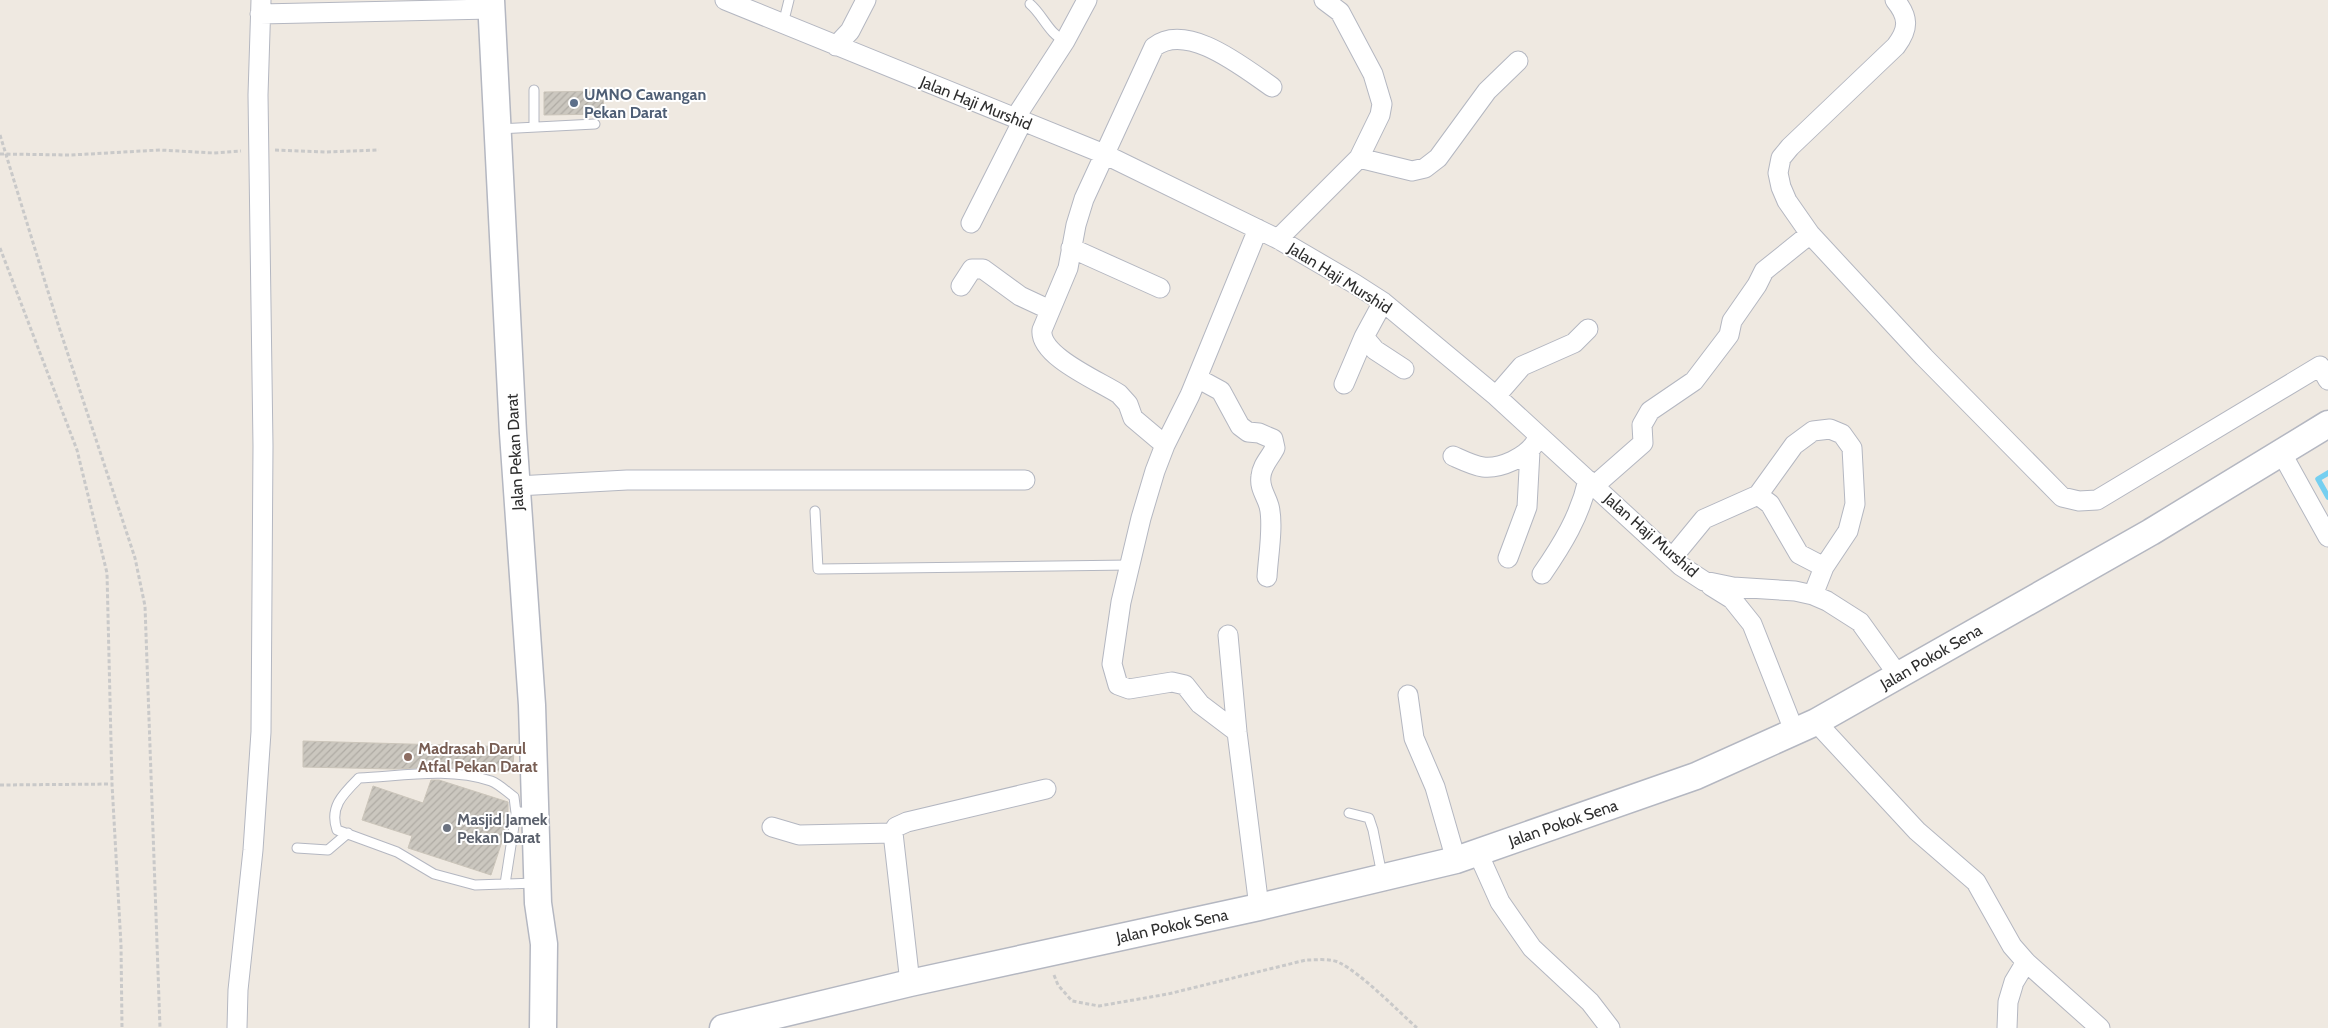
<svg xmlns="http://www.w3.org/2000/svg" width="2328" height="1028" font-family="Cabin,sans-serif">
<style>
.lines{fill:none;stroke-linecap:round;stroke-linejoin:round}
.stream{stroke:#75cff0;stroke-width:5.5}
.building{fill:url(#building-hatch);stroke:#cbc5ba}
.service-casing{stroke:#b4b7c1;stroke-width:11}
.minor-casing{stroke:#b4b7c1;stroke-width:21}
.secondary-casing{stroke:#b4b7c1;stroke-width:29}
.path{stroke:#c9c9c9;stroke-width:3;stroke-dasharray:4 2.5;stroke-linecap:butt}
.service{stroke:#fff;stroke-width:9}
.minor{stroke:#fff;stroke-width:19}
.secondary{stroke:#fff;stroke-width:26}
.service-dot{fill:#5c6f8a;stroke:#fff;stroke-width:2}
.education-dot{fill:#8d6e63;stroke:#fff;stroke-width:2}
.worship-dot{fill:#6b7280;stroke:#fff;stroke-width:2}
.labels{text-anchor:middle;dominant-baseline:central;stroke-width:4;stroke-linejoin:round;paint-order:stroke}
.service-label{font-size:16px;font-weight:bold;fill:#4e5e75;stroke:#fff;text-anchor:start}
.street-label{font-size:16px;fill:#2e2e2e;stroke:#fff}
.education-label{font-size:16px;font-weight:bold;fill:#785e54;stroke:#fff;text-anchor:start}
.worship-label{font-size:16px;font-weight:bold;fill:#5b616d;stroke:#fff;text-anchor:start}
</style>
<defs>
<pattern id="building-hatch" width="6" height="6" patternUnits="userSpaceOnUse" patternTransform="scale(1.25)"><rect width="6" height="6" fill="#cbc7bf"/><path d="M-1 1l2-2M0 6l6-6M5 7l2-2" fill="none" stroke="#afaba4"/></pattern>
</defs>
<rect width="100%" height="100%" fill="#efe9e1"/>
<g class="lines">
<path class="stream" d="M2328,473L2318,479L2328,497"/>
</g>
<path class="building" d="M603,91L604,114L544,115V92Z
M303,741L514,747L513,772L442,767L394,769L303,767Z
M431,780H439L508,802V823L491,875L408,848L412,836L362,820L373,786L423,803Z"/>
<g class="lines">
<g class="service-casing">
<path id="service" d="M1030,4C1043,15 1049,34 1065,41
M783,24L789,0
M534,90V127
M499,129L595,124
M815,511L818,569L1130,565
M516,813L514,797C507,792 499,784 491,781C449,767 402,776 359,778C343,794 329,807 337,830L397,852L434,874L475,885L535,883
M1349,813L1369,818L1373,830L1382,875
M297,848L328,850L348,833
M505,884L516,813L521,812"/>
</g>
<g class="minor-casing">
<path id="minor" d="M725,0L1104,154L1278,239L1355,284L1383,302L1496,396L1681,566L1704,581L1733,587L1795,591L1813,595L1827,601L1860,622L1898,675
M1895,0C1909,17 1909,29 1896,46L1790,147L1781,158L1778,173L1781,187L1787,201L1810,234L1924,357L2062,497L2079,501L2097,500L2320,366L2328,380
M260,14L491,9
M836,46L850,31L866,0
M1015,118L1065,41L1087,0
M1359,158L1412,171L1425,168L1438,158L1487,91L1518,61
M971,223L1022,122
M1278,239L1359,158L1380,115L1382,104L1373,74L1340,12L1324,0
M1071,248L1160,288
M961,286L972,269H983L1020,296L1050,310
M1383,302L1364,337L1375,350L1404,369
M1197,378L1221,391L1240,426L1248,432L1259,433L1273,439L1275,448C1270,458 1262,465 1261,476C1259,488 1266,495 1269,506C1274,525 1268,557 1267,577
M1344,384L1364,337
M1496,396L1522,366L1574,343L1588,329
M1165,445L1133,418L1128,404L1119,394C1099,381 1039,356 1042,330L1068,268L1076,225L1084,199L1154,47C1187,21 1244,68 1272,87
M2281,452L2328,537
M1453,456C1462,460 1474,466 1483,467C1501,469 1526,457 1535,443
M517,486L627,480H1025
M1594,486L1643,443L1642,425L1650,411L1694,381L1729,335L1732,321L1757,285L1764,271L1810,234
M1758,495L1770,504L1799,554L1824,567
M1508,558L1527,507L1530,451
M1672,558L1704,519L1758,495L1794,445L1813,431L1830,429L1842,434L1852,448L1855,504L1848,531L1824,567L1813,595
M1542,574C1562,545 1580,516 1588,480
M1711,586L1732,599L1752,624L1795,733
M1228,635L1237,732L1259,907
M1408,695L1414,738L1435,787L1456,860
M1816,722L1917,831L1976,882L2012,946L2026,962L2100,1028
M1237,732L1200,704L1185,685L1172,682L1129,689L1118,685L1112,664L1121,602L1141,518L1155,471L1165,445L1190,395L1258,229
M772,827L799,835L893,833L896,827L907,822L1046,789
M893,833L910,983
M1478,853L1500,902L1532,948L1590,1002L1610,1028
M237,1028L238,990L253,850L261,732L263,446L258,95L261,0
M2007,1028L2008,1002L2014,982L2026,962"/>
</g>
<g class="secondary-casing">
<path id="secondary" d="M491,0L513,433L532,705L538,903L544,944L543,1028
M723,1028L910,983L1259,907L1456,860L1696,776L1816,722L2151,532L2328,424"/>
</g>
<path class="path" d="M0,135L58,324L135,558L145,606L160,1028
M275,150L325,152L379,150
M0,154L71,155L160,150L214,153L241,151
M0,248L77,450L107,573L112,784L121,945L122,1028
M0,785L112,784
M1054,975L1058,985L1072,1001L1099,1006L1168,994L1306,960C1316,960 1331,958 1340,963C1363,975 1397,1010 1417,1028"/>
<use href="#service" class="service"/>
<use href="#minor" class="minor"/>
<use href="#secondary" class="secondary"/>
</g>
<circle class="service-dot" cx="574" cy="103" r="5"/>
<circle class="education-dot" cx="408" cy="757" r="5"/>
<circle class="worship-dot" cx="447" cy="828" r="5"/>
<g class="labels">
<g class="service-label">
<text x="584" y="94">UMNO Cawangan<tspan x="584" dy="18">Pekan Darat</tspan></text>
</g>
<g class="street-label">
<text transform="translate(976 103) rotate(22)">Jalan Haji Murshid</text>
<text transform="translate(1340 278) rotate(32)">Jalan Haji Murshid</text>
<text transform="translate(515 452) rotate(-93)">Jalan Pekan Darat</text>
<text transform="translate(1651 535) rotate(41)">Jalan Haji Murshid</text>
<text transform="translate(1931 657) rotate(-30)">Jalan Pokok Sena</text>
<text transform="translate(1563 823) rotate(-19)">Jalan Pokok Sena</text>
<text transform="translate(1172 926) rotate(-12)">Jalan Pokok Sena</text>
</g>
<g class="education-label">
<text x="418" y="748">Madrasah Darul<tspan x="418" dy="18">Atfal Pekan Darat</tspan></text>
</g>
<g class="worship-label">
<text x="457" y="819">Masjid Jamek<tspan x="457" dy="18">Pekan Darat</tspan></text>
</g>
</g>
</svg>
